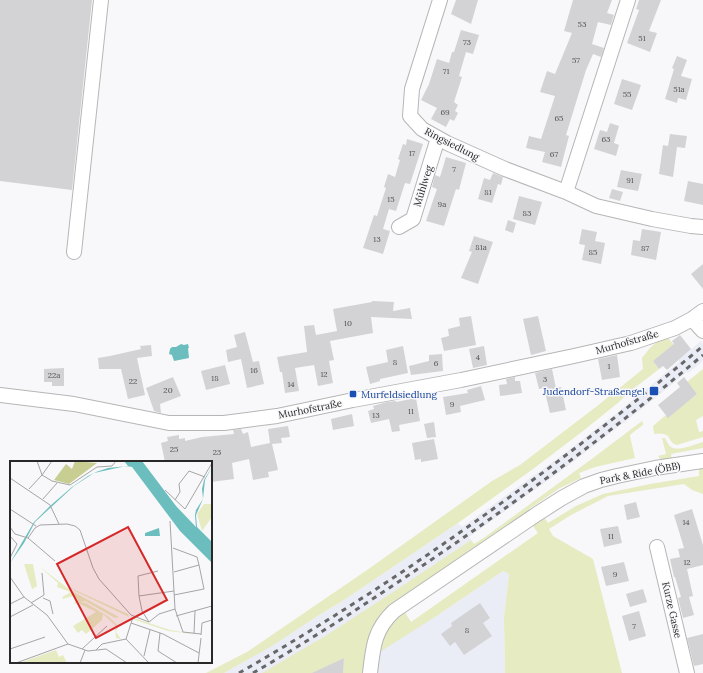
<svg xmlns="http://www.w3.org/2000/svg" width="703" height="673" font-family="Lora,serif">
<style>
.built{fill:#ebedf6}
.green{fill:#e6ebc2}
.water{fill:#6cbebe}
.building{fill:#d3d3d5}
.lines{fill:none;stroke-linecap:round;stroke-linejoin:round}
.minor-casing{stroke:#b6b6b7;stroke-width:16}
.minor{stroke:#fff;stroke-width:14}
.rail{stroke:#676769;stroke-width:3;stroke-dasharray:5 5;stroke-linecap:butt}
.transit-dot{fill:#1a4fb4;stroke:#f8f8fa;stroke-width:1.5}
.labels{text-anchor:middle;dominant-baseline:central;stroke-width:3;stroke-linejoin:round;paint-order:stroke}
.number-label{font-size:8px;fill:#535354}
.street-label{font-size:10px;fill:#282829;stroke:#f8f8fa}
.transit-label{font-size:10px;fill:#164399;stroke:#f8f8fa;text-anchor:end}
.inset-road{fill:none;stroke:#a5a5a6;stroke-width:1}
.view{fill:#d62828;fill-opacity:0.15;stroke:#d62828;stroke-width:2}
.inset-edge{fill:none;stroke:#282829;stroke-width:2}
</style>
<rect width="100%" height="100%" fill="#f8f8fa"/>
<path class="built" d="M701,341L703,344V361L688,373L687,372L644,407L561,471L469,537L474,544L269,673H224L240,664L344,600L458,523L462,527L483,512L565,453L618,412L679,362L678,360Z
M503,571L509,574L504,617L505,673H312L435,617Z"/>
<path class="green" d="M668,338L677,348L653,361L659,369L645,380L630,391L619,402L583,431L533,469L458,523L344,600L316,617L272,646L224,673H206L247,652L370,568L492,481L520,465L601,403L643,369L642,358C651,347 653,342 668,338Z
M703,369V416L696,420L699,432L703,431V437L677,445C665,441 675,432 654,434L653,426L666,415L668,417L697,394L687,382Z
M642,421L643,423V425L631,434L630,436L635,458L595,467L579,473L581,478L560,488L529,509L531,513L395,606L368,673H343L344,658L313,673H262L327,635L393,592L471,540L474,544L485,537L593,458Z
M662,438H665C667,441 668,445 671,447C678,452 695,444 703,442V448L671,454L672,460H661L658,456L666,454Z
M699,468H703V494L692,490L684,484L608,496L571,515L549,529L553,536L593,559L622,673H505L504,617L509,574L503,571L435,617L380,652L379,670L377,671L380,638L403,609L411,622L538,533L533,526L544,517L548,523L576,506L603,494L650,484L699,476Z"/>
<path class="water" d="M181,344L184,345L188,344L189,348H188L189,358L174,361L172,355L169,354L170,349L172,347H176Z"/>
<path class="building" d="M0,0H92L72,190L0,181Z
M456,0H478L471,24L451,14Z
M573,0H612L607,13L614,15L611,25L598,22L592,44L604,48L601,57L593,54L586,70L566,135L569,136L561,167L542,162L545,152L526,148L529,136L541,139L555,96L540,92L547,71L555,74L572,33L564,31Z
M639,0H661L649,31L657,33L650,52L627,43L639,10L636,9Z
M461,30L479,35L473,54L466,52L459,76L462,77L454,102L458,105L455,111L458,113L454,121L450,119L446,127L431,119L437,108L421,100L429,84L437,59L449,63L452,52H454Z
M677,56L687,60L681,76L692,79L686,100L678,98L677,103L665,99L674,69L672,68Z
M622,79L641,85L632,110L614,104Z
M610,123L619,126L614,143L619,145L616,156L594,149L600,130L607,132Z
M670,134L687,136L685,148L677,147L673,177L659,174L663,145L668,146Z
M407,139L423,144L410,184L405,183L396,211L389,209L383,229L390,231L383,254L363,248L374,215L377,216L386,188L384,187L388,174L395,177L400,160L398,159L403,144L406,145Z
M446,157L466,163L459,190L456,189L444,226L426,221L437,189L432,187L435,175L440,177Z
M621,170L642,174L638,191L617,187Z
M493,173L503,177L501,185L498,184L492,203L478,199L484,178L490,180Z
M688,181L703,184V205L684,201Z
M612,189L623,192L620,201L609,198Z
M519,196L542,202L535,225L513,219Z
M508,220L516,223L513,233L505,230Z
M582,229L597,232L595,241L605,243L601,264L582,260L585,245L579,244Z
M642,229L661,232L656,260L631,255L633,240L640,241Z
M474,236L493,242L478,284L461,278L472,252L469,251Z
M703,264V289L691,274Z
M372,301L394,302L393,311L410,308L412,319L371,317L373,333L330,341L334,360L329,361L333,383L318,386L314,365L295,368L299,391L285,393L282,372H280L277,357L307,352L304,326L314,325L316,335L337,331L333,309L372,302Z
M471,316L476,345L444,351L441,338L449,336L448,329L460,326L459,318Z
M538,316L546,351L531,355L523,319Z
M245,332L253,362L259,361L264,384L247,388L241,359L228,362L226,350L237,347L234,335Z
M680,335L691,349L667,370L663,366L659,369L653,361L674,344L672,341Z
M151,345L152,356L137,358L145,395L128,399L121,369H99L98,358L110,356L141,349L140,346Z
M403,346L408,373L380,379V381L370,384L366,367L388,362L386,350Z
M484,346L487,365L473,368L469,349Z
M442,354L443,371L411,375L409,366L429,361V355Z
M617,355L620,377L602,380L598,359Z
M225,365L230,384L206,390L201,371Z
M64,368V386H52V382H44V369Z
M552,369L556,388L561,387L566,410L550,413L544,388L539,389L535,373Z
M173,377L181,396L160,404L161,413L154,411L146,388Z
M515,377V381H520L522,393L500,396L499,385L507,384L506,379Z
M684,377L697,394L668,418L658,405L680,387L677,383Z
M481,386L485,400L460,406L461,412L446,415L443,397L468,393L467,390Z
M416,398L420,421L399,425L400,431L392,432L389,419L371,423L368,411L374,409L373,406L387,402L396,401V402Z
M352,414L354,426L333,430L331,419Z
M434,422L436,437L427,438L424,424Z
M288,426L290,437L281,438L282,443L272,444L278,470L268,472L269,477L253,480L249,459L232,463L234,479L211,482V462H165L161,443L168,441L167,437L179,435V439L185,438V441L202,437L234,434L233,430L241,429L243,434L248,432L251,447L270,443L268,429Z
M434,439L438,459L421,462V459L415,460L412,443Z
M636,502L640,517L627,520L624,505Z
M692,509L703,545V565L687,569L693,596L689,597L694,615L683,618L678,598L681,597L675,577H674L670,559L680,557L678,549L684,548L674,515Z
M618,526L622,543L604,547L600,529Z
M624,562L629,581L606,586L601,567Z
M643,589L647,602L630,607L626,594Z
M480,603L490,618L483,623L492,636L464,655L455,642L450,646L441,634L452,626L451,623Z
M639,611L646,636L629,641L622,616Z
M703,634V664L694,666L687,638Z
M344,658L343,673H312Z"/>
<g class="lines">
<g class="minor-casing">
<path id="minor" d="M440,0L412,89L410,116L422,129L447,143L505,169L566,192
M628,0L566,192L596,206L652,219L691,226L703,227
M399,227L413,219L438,138
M74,252L101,0
M692,319L703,331
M0,395L74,404L169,423H224L277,416L353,400L461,380L574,356L631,343L675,328L692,319L703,311
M657,547L687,673
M370,673C373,647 374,630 394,611L537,514L562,498L584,486L601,480L617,476L655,468L703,461"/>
</g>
<use href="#minor" class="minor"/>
<path class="rail" d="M239,673C403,579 558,467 703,346
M253,673C312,639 369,602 425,564C521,499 614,430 703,355"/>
</g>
<g class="transit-dot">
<rect x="649" y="386" width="10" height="10" rx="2"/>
<rect x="349" y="390" width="8" height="8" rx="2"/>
</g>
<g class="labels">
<g class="number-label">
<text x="582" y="24">53</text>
<text x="642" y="38">51</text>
<text x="467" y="42">73</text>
<text x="576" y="60">57</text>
<text x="446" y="71">71</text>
<text x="679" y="89">51a</text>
<text x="627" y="94">55</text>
<text x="445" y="112">69</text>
<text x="559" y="118">65</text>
<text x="606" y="139">63</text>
<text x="412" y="153">17</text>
<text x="554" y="154">67</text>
<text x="454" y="169">7</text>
<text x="630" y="180">91</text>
<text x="488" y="192">81</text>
<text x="391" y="199">15</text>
<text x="442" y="204">9a</text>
<text x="527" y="213">83</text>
<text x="377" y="239">13</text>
<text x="481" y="247">81a</text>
<text x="645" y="248">87</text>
<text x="593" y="252">85</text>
<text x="348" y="323">10</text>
<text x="478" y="357">4</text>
<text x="395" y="362">8</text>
<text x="436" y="363">6</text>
<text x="609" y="366">1</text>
<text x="254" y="370">16</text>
<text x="324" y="374">12</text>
<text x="54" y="375">22a</text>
<text x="215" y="378">18</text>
<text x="545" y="379">3</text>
<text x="133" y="381">22</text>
<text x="291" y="384">14</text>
<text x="168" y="390">20</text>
<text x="452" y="404">9</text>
<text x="411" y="411">11</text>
<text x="376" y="415">13</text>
<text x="174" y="449">25</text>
<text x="217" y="452">23</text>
<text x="686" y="522">14</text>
<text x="611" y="536">11</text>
<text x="687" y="562">12</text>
<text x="615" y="574">9</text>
<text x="634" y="626">7</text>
<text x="467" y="630">8</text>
</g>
<g class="street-label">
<text transform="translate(452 144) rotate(27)">Ringsiedlung</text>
<text transform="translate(423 186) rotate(-73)">Mühlweg</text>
<text transform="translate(627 342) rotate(-16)">Murhofstraße</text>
<text transform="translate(310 409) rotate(-11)">Murhofstraße</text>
<text transform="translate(640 473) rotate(-11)">Park &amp; Ride (ÖBB)</text>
<text transform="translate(672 610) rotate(77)">Kurze Gasse</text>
</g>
<g class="transit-label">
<text x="645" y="391">Judendorf-Straßengel</text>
<text x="361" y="394" text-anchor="start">Murfeldsiedlung</text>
</g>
</g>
<g transform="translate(10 461)">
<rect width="202" height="202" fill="#f8f8fa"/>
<path d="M194,43H202V56L192,70L187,53ZM30,102L63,128L118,153L119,156L65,130ZM14,103H23L27,125L22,128ZM29,105L60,129L109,156L105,157L75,140L63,143L68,138L63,135L53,138L52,136L61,131L47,126L48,122ZM71,141L76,142L99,156L108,165L106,171L111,178L106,177L105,164L93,153L92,159L76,173L72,169L68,172L63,165L86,151L68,142ZM124,157L160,169L191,174L158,170L122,158ZM46,189L49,196L53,194L57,202H9Z" fill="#e6ebc2"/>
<path d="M65,0L87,2L59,23L44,19L56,3L62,8Z" fill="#c8ce92"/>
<path d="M114,0H132L166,45L186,66L185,54L186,49L193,38L192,28L194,19L202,6L195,19L193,38L186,54L187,66L202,81V102L170,70L122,6L116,5L84,12L64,25L25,61L14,82L0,102L24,61L40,45L62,26L78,15L86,11L98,7L118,5ZM149,67L150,75H135V72Z" fill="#6cbebe"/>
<path class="inset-road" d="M27,0L32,14M32,14L42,0M0,17L40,44L49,63M19,28L32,14L42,20L60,24L87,6L102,5L106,0M155,29L175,48L202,2M33,38L47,22M165,39L170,31L169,23L179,10L195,16M0,48L26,65M0,66L5,73L18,77L45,100M0,75L7,83L0,97M18,77L25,67L30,64L57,63L65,65L70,69L83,107L89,118L121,154L139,161L149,153L165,148L160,60M163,87L187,96L189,104L164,111M0,116L14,136L37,154L58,183L78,190L96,188L117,202M164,134L194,128L189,104M129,135L128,115L148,110M33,137L40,140L43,153M21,142L34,134L32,112M0,143L14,136M165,148L173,171L191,173M166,155L202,145M0,156L23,144M139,161L132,150L129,135L164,130M121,162L153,173L189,192M150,172L148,190L167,202M184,172L185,150M191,174L192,162L202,159M116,178L139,202M0,188L35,176M72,188L97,165M86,189L92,183L116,178L123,156M134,195L140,169M6,202L58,183M70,202L75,189M188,202L191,177"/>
<path class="view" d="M118,66L157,139L86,177L47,103Z"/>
<rect width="202" height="202" class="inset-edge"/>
</g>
</svg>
